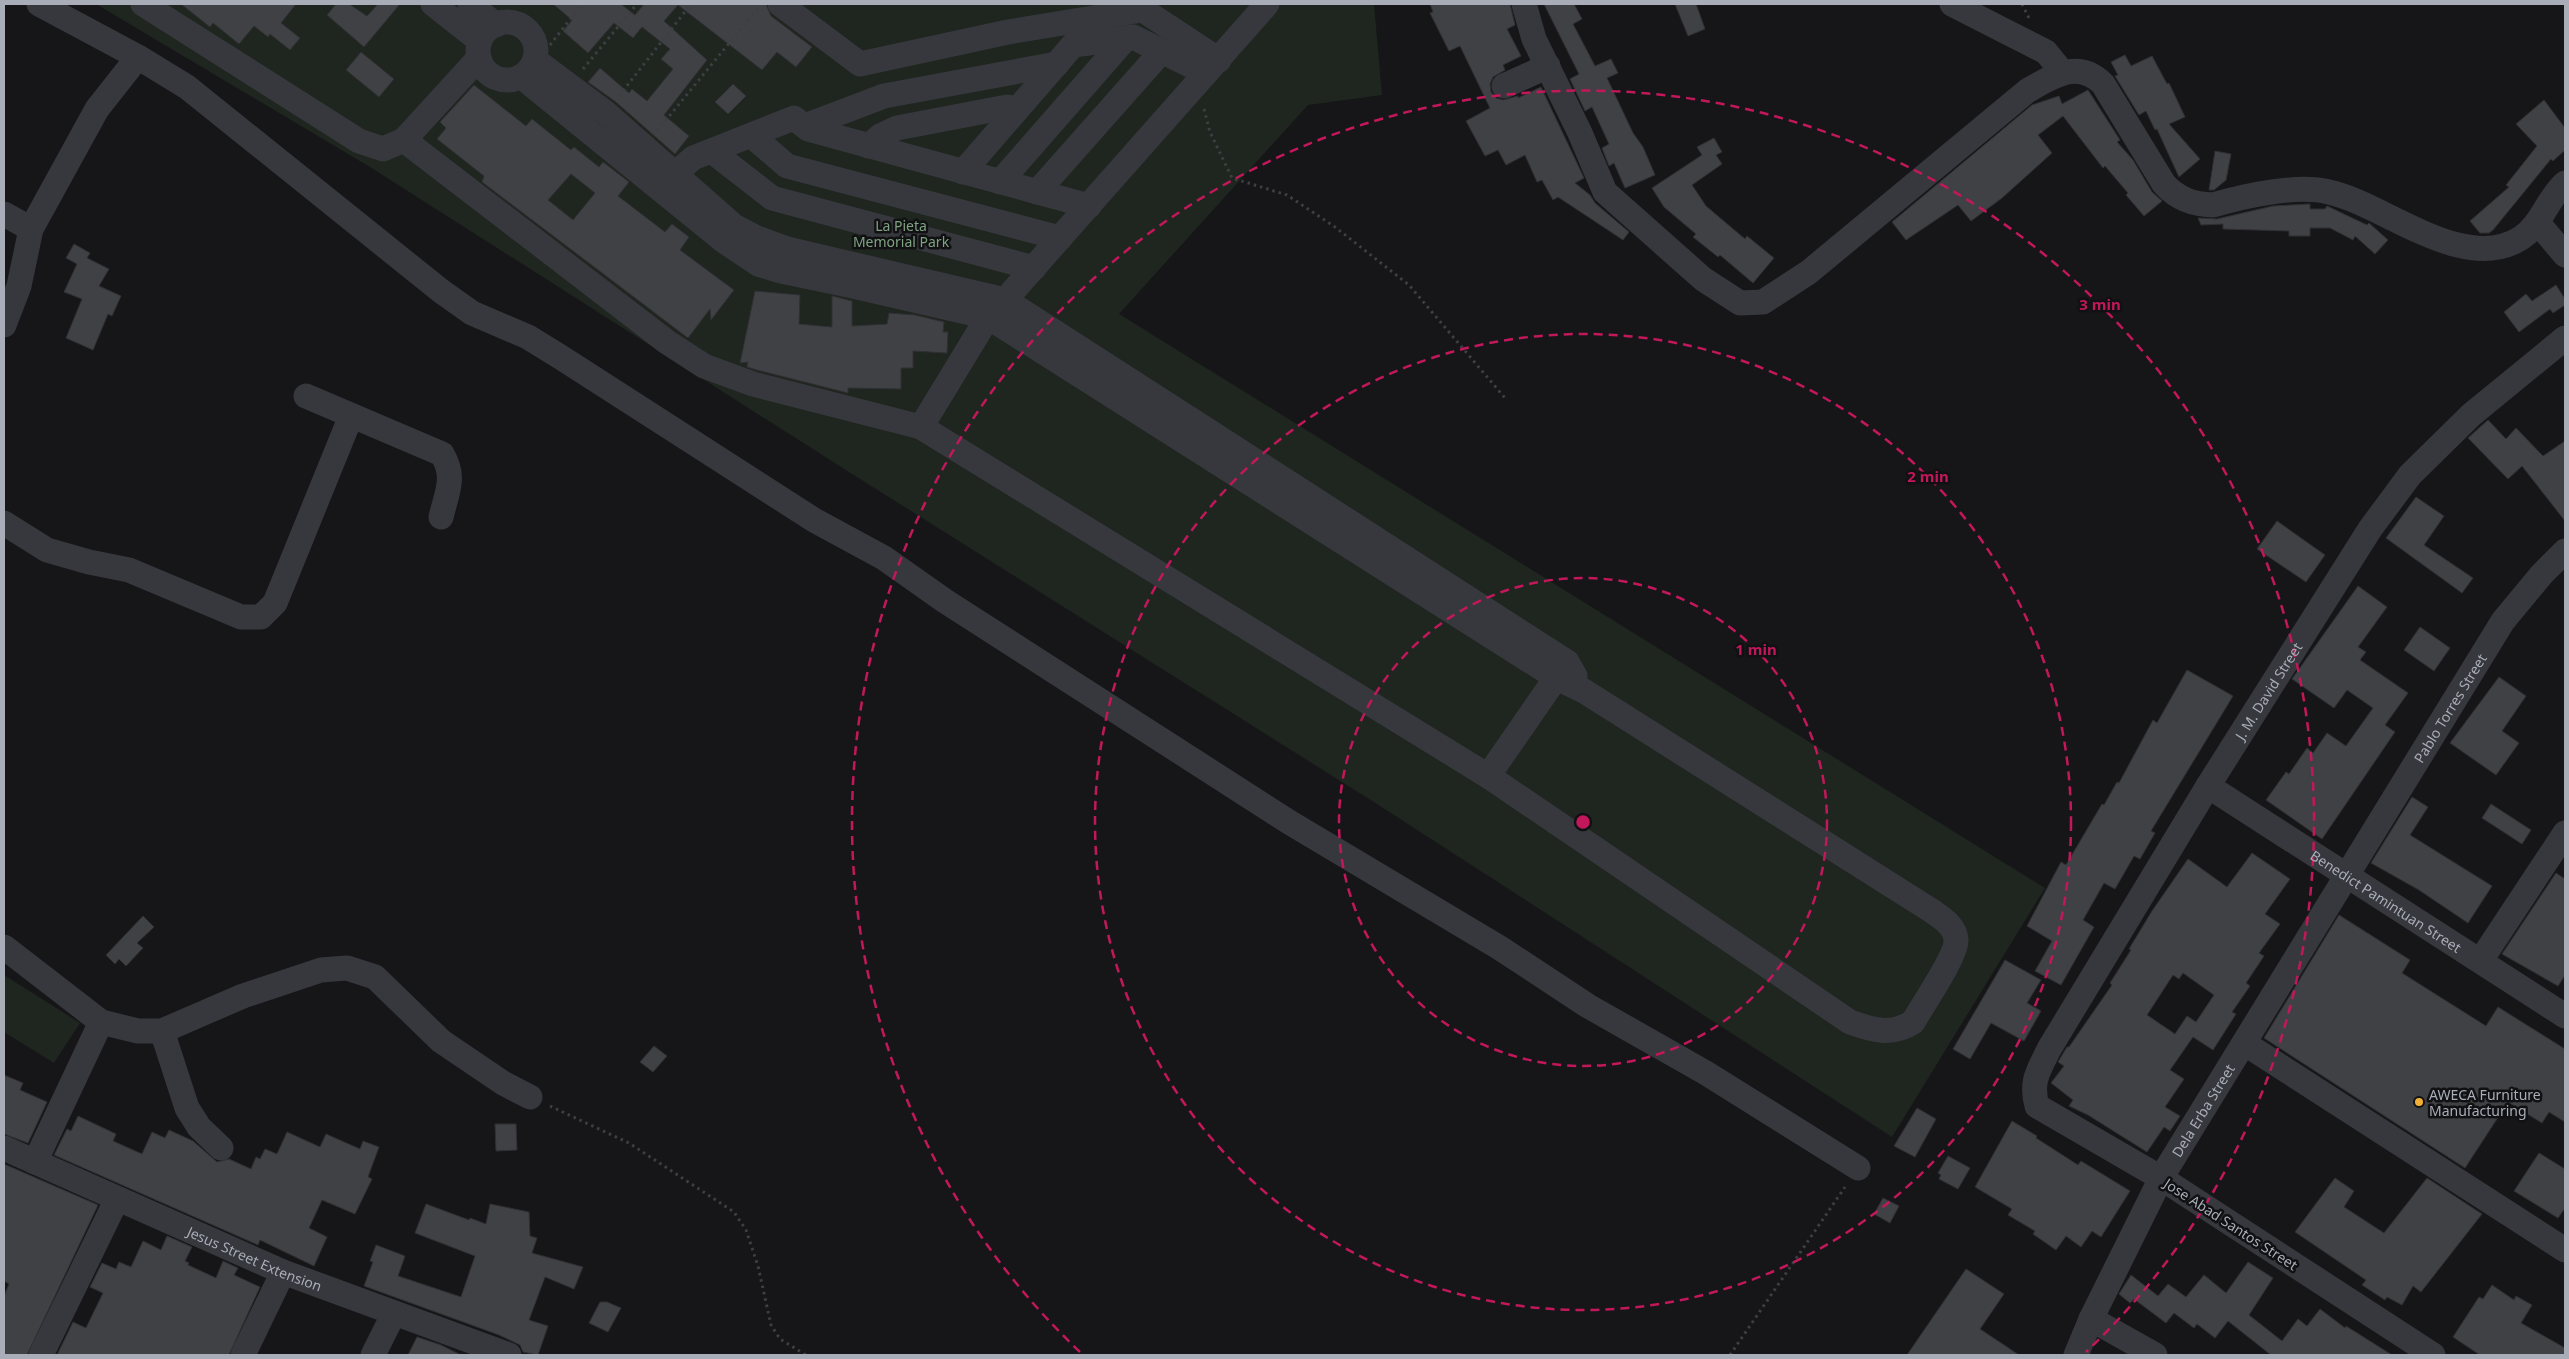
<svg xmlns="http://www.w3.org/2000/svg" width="2569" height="1359" font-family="'Noto Sans',sans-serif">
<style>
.green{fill:#1e261f}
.building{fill:#404145;stroke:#303034;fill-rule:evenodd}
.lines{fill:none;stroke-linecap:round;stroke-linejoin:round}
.path{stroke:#3d3f44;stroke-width:3;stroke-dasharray:2.5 4;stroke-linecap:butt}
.minor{stroke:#37383d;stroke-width:25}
.ring{fill:none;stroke:#c2185b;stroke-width:2.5;stroke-dasharray:9 6}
.poi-dot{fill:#f2b134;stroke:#111113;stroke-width:2}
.labels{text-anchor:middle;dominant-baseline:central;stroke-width:5;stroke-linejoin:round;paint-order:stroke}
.park-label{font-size:14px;fill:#7fa381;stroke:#111113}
.street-label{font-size:14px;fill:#a8adb8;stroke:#111113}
.poi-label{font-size:14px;fill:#a8adb8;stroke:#111113;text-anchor:start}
.centre{fill:#c2185b;stroke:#111113;stroke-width:2.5}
.ring-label{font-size:15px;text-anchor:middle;font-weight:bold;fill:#c2185b;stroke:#111113;stroke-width:5;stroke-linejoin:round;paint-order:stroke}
</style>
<rect width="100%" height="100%" fill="#161618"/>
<path class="green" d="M96,4H1374L1382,95L1308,105L1119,314L2045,888L1892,1137L1377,804L849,472L370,167Z
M4,975L80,1023L54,1063L4,1032Z"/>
<path class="building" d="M181,4H296L281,23L300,38L290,50L270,34L268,37L254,26L239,44L213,23L210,27Z
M336,4H349L367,16L378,4H400L364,47L327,15Z
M553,4H621L635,15L644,4H766L771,16L812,47L796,67L777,52L762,70L678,5L664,21L707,60L664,115L689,136L675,154L616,102L588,82L600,68L629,93L632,89L647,101L673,69L661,59L670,49L642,27L633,38L614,23L588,53L563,31L572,20Z
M1430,4H1510L1515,25L1507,29L1521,56L1503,65L1505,70L1493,77L1490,84L1491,92L1496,98L1503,100L1518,96V98L1541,87L1584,178L1575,183L1590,195L1595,203L1629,232L1623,240L1558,197L1553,200L1542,180L1537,182L1525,155L1506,165L1498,150L1485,156L1466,121L1490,108L1460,46L1449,51L1430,13L1433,12Z
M1544,4H1574L1582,19L1573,24L1595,66L1611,59L1618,73L1607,78L1633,133L1643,147L1655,175L1625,188L1614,163L1609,166L1602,148L1609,144L1592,107L1585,111L1570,79L1579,74Z
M1675,4H1696L1705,29L1688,36Z
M361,52L394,79L379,97L346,70Z
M2125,55L2131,66L2152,56L2167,84L2169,83L2185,117L2169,124L2200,159L2179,177L2157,129L2155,130L2146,111L2139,115L2115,76L2118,75L2111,62Z
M733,84L746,96L728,114L715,102Z
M474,85L526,126L532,119L571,150L574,147L599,167L603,162L629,182L618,196L665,232L672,224L689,237L680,250L734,290L711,320L710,309L688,338L482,182L484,176L437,139L446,128L440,122ZM571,174L595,193L573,220L548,200Z
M2088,90L2120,140L2117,142L2133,160L2152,192L2162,201L2144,216L2126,195L2128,193L2105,166L2103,168L2063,116L2038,135L2052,153L2002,198L1971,221L1958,205L1906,240L1892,222L2032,105L2059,96L2062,104Z
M2544,100L2565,128V150L2553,161L2551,159L2493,230L2489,233H2480L2470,221L2509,187L2506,185L2537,146L2516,124Z
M1714,138L1722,152L1716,155L1722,164L1692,185L1706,206L1745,239L1747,236L1774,258L1753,283L1720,255L1718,257L1693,237L1696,234L1664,207L1652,188L1702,155L1697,147Z
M2215,151L2231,154L2226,180L2214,190H2209Z
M2310,204V209H2325L2327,206L2367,225L2369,223L2388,240L2375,254L2355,236L2353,240L2330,228H2310V236H2289V231L2223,229V224L2201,225L2198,218L2217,219L2273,206Z
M74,244L90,253L87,258L109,269L99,286L121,296L112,316L108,314L93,350L66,338L82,299L64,292L77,264L66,258Z
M2556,285L2565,299V305L2553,313L2550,309L2519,332L2504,312L2526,294L2532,301Z
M755,291L800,295L799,324L832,327V296L852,301V326L887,324L889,313L915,315L944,322L943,332H948L947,353L913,351V368H901V389L848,388V393L757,370L747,367L748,362L740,363Z
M2488,420L2506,439L2516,428L2543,456L2565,441V521L2522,466L2508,479L2468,438Z
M2416,497L2444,516L2424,545L2473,578L2462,593L2386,538Z
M2277,521L2325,555L2306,582L2257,549Z
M2358,586L2387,607L2358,647L2366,652L2360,660L2408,693L2385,725L2395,732L2322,839L2266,800L2286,772L2289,774L2307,748L2313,753L2327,733L2346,746L2373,708L2347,690L2334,708L2292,679Z
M2420,627L2450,648L2434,671L2404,650Z
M2187,670L2233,696L2151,831L2155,833L2140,859L2134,856L2115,889L2104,883L2083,920L2094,927L2061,985L2035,971L2052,941L2027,926L2061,862L2066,865L2102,804L2104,805L2117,782L2119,783L2153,720L2157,723Z
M2499,677L2526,696L2502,731L2519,743L2496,775L2450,743Z
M2412,797L2428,807L2410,835L2492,886L2468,923L2419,890L2371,863Z
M2491,804L2531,830L2522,844L2482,818Z
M2252,853L2290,879L2265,914L2280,924L2259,953L2264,956L2246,983L2250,986L2232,1012L2236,1014L2213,1050L2193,1037L2170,1070L2184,1079L2165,1107L2180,1116L2170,1131L2164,1127L2147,1152L2088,1115L2069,1106L2073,1100L2051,1083L2064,1066L2058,1062L2067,1047H2069L2112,985L2110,983L2131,950L2129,949L2152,911L2188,859L2227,887ZM2183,973L2214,995L2196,1022L2187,1016L2175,1034L2147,1015L2173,975L2179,979Z
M2556,873L2565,879V975L2558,986L2502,954Z
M2339,915L2410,960L2402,973L2486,1026L2498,1007L2565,1049V1122L2549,1112L2542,1123L2508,1102L2465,1168L2264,1038Z
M143,916L154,927L137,943L143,948L126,966L119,959L115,964L106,955Z
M2005,960L2041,980L2027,1003L2041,1011L2024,1041L1991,1023L1970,1059L1953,1049Z
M654,1046L667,1056L653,1072L640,1062Z
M4,1075L23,1083L20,1090L47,1102L28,1143L4,1134Z
M1917,1108L1936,1119L1915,1157L1894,1146Z
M78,1116L116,1134L113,1141L142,1154L152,1132L165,1138L169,1130L193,1141L217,1162L229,1159L251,1169L256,1157L260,1159L265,1149L277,1154L287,1132L320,1147L326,1134L360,1149L363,1141L379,1147L368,1177L372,1179L355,1214L322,1200L309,1228L327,1237L314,1266L260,1240L258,1245L54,1155L67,1129L71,1131Z
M2012,1121L2037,1136L2036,1138L2078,1165L2081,1161L2130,1191L2101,1237L2092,1231L2081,1247L2066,1236L2056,1250L2033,1234L2035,1231L2008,1215L2012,1209L1975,1187Z
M495,1124H516L517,1150L496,1151Z
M2539,1153L2565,1169V1208L2558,1218L2514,1191Z
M1948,1156L1970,1168L1958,1189L1939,1179L1941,1175L1938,1173Z
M4,1164L98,1205L27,1355H4V1296L9,1284L4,1281Z
M2335,1178L2354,1191L2344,1207L2384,1233L2427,1178L2482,1214L2421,1292L2413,1286L2402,1305L2387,1297L2385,1300L2362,1285L2366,1280L2295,1232Z
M1883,1198L1899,1206L1890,1223L1874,1214Z
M426,1204L469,1220L470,1218L486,1224L490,1204L529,1212L530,1236L537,1238L532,1253L583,1267L574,1289L545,1277L529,1320L548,1326L538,1355L523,1352L520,1345L499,1335L364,1286L373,1262L370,1261L376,1245L405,1256L398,1276L461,1297L475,1256L415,1233Z
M167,1236L192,1247L185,1261L189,1263L188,1265L216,1278L223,1261L238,1268L234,1275L260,1287L229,1355H57L73,1322L86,1328L103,1293L90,1287L102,1263L116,1269L119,1262L131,1267L143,1241L161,1250Z
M2248,1262L2273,1278L2249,1315L2282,1341L2298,1319L2307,1326L2320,1309L2345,1328L2346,1326L2392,1355H2271L2228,1321L2215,1338L2197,1324L2194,1328L2174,1313L2166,1323L2134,1299L2130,1303L2119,1294L2131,1275L2158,1296L2168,1284L2186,1297L2204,1275L2226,1293Z
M1966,1269L2004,1294L1980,1329L2019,1355H1907Z
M2492,1285L2514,1300L2516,1296L2532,1305L2521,1323L2565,1348V1355H2480L2453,1337L2479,1297L2483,1299Z
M600,1302H607L621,1308L608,1332L589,1323Z
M417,1337L441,1345L461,1355H408Z"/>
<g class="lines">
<path class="path" d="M2022,4L2029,18
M550,45L582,4
M583,69L637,4
M619,96L691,4
M1204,109L1210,132L1232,178L1287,195L1335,227L1409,285L1505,398
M657,131L758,8
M550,1106L629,1143L734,1212L746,1230L758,1266L771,1325L780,1339L806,1355
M1730,1355L1845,1187"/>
<g class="minor">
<path d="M39,4L138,57L187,87L441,291L472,313L528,337L562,358L814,520L884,558L945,601L1289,822L1500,948L1588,1006L1706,1073L1858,1168"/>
<path d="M143,4L359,141L383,149L404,140"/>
<path d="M433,4L480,41"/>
<path d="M470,4L496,25"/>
<path d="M780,4L860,64L1008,32L1142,10"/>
<path d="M1134,4L1219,60"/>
<path d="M1524,4L1534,39L1580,133L1605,192L1703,279L1740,303L1763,302L1809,272L2027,91C2053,76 2078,59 2103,84L2164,184C2178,199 2192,204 2213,205C2244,196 2297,184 2329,192C2384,204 2464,275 2521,238C2542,224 2547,199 2565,183"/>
<path d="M1952,4L2046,52L2063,73"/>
<circle cx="507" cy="51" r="29"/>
<path d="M479,58L404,140L667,342L704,366L753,384L921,427L1488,776L1567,662"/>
<path d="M535,60L606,113L734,226L757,238L787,249L1005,300L1567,662L1575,676"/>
<path d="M522,77L724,241L758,264L781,271L853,286L988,317L1557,678L1584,691L1932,911C1942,918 1955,926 1956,940C1957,955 1922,1006 1913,1022C1892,1036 1872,1030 1850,1022L1488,776"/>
<path d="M1504,86L1548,66"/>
<path d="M805,126L884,96L1057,64"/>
<path d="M752,136L787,166L1060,238"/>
<path d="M869,146L880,136L897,128L1007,107L1017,109"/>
<path d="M713,152L772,198L1034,268"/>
<path d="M963,172L1073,45L1133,37L1206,73"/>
<path d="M676,173L693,158L794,118L808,129L1089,206"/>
<path d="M1000,182L1126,38"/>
<path d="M1037,192L1162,51"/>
<path d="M4,214L31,229"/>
<path d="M2538,223L2565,255"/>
<path d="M4,325L19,286L31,229L97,109L138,57"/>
<path d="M306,396L442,454C456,477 447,492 441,517"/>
<path d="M921,427L988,317L1005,300L1267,4"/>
<path d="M4,523L47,550L89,562L129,570L241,617H261L275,603L351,416"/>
<path id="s1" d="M2208,786L2565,1016"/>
<path d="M4,947L101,1022L138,1031H162L243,996L321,970L347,968L375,977L441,1041L503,1083L530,1097"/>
<path d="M2481,960L2565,833"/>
<path d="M162,1031L187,1108L199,1127L221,1148"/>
<path d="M2244,1043L2565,1250"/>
<path id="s2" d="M4,1148L283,1272L509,1355"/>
<path d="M35,1162L101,1022"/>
<path d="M2091,1319L2155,1355"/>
<path d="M41,1355L117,1199"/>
<path d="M243,1355L283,1272"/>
<path d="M373,1355L394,1313"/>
<path id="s3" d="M2076,1355L2091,1319L2161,1178L2503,621L2542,574L2565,551"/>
<path id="s4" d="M2433,1355L2161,1178L2037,1106C2030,1081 2039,1070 2049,1049L2208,786L2370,529L2410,475L2471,415L2565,338"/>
</g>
</g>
<g class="ring">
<circle cx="1583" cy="822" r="244"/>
<circle cx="1583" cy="822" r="488"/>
<path d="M1080 1352A731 731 0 1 1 2086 1352"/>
</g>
<circle class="poi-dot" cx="2419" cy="1102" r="5"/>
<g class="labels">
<g class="park-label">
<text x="901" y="225">La Pieta<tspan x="901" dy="16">Memorial Park</tspan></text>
</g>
<g class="street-label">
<text stroke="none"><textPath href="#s4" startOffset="948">J. M. David Street</textPath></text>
<text stroke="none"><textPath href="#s3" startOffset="748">Pablo Torres Street</textPath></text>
<text stroke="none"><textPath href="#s1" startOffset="212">Benedict Pamintuan Street</textPath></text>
<text stroke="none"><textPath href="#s3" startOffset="276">Dela Erba Street</textPath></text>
<text transform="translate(2231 1224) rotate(33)">Jose Abad Santos Street</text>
<text stroke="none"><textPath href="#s2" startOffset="274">Jesus Street Extension</textPath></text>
</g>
<g class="poi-label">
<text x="2429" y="1094">AWECA Furniture<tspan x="2429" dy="16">Manufacturing</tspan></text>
</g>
</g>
<circle cx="1583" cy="822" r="8" class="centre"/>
<g class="ring-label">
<text x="2100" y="310">3 min</text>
<text x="1928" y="482">2 min</text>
<text x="1756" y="655">1 min</text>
</g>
<rect width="2569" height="1359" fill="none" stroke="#a8adb8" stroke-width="10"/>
</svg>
